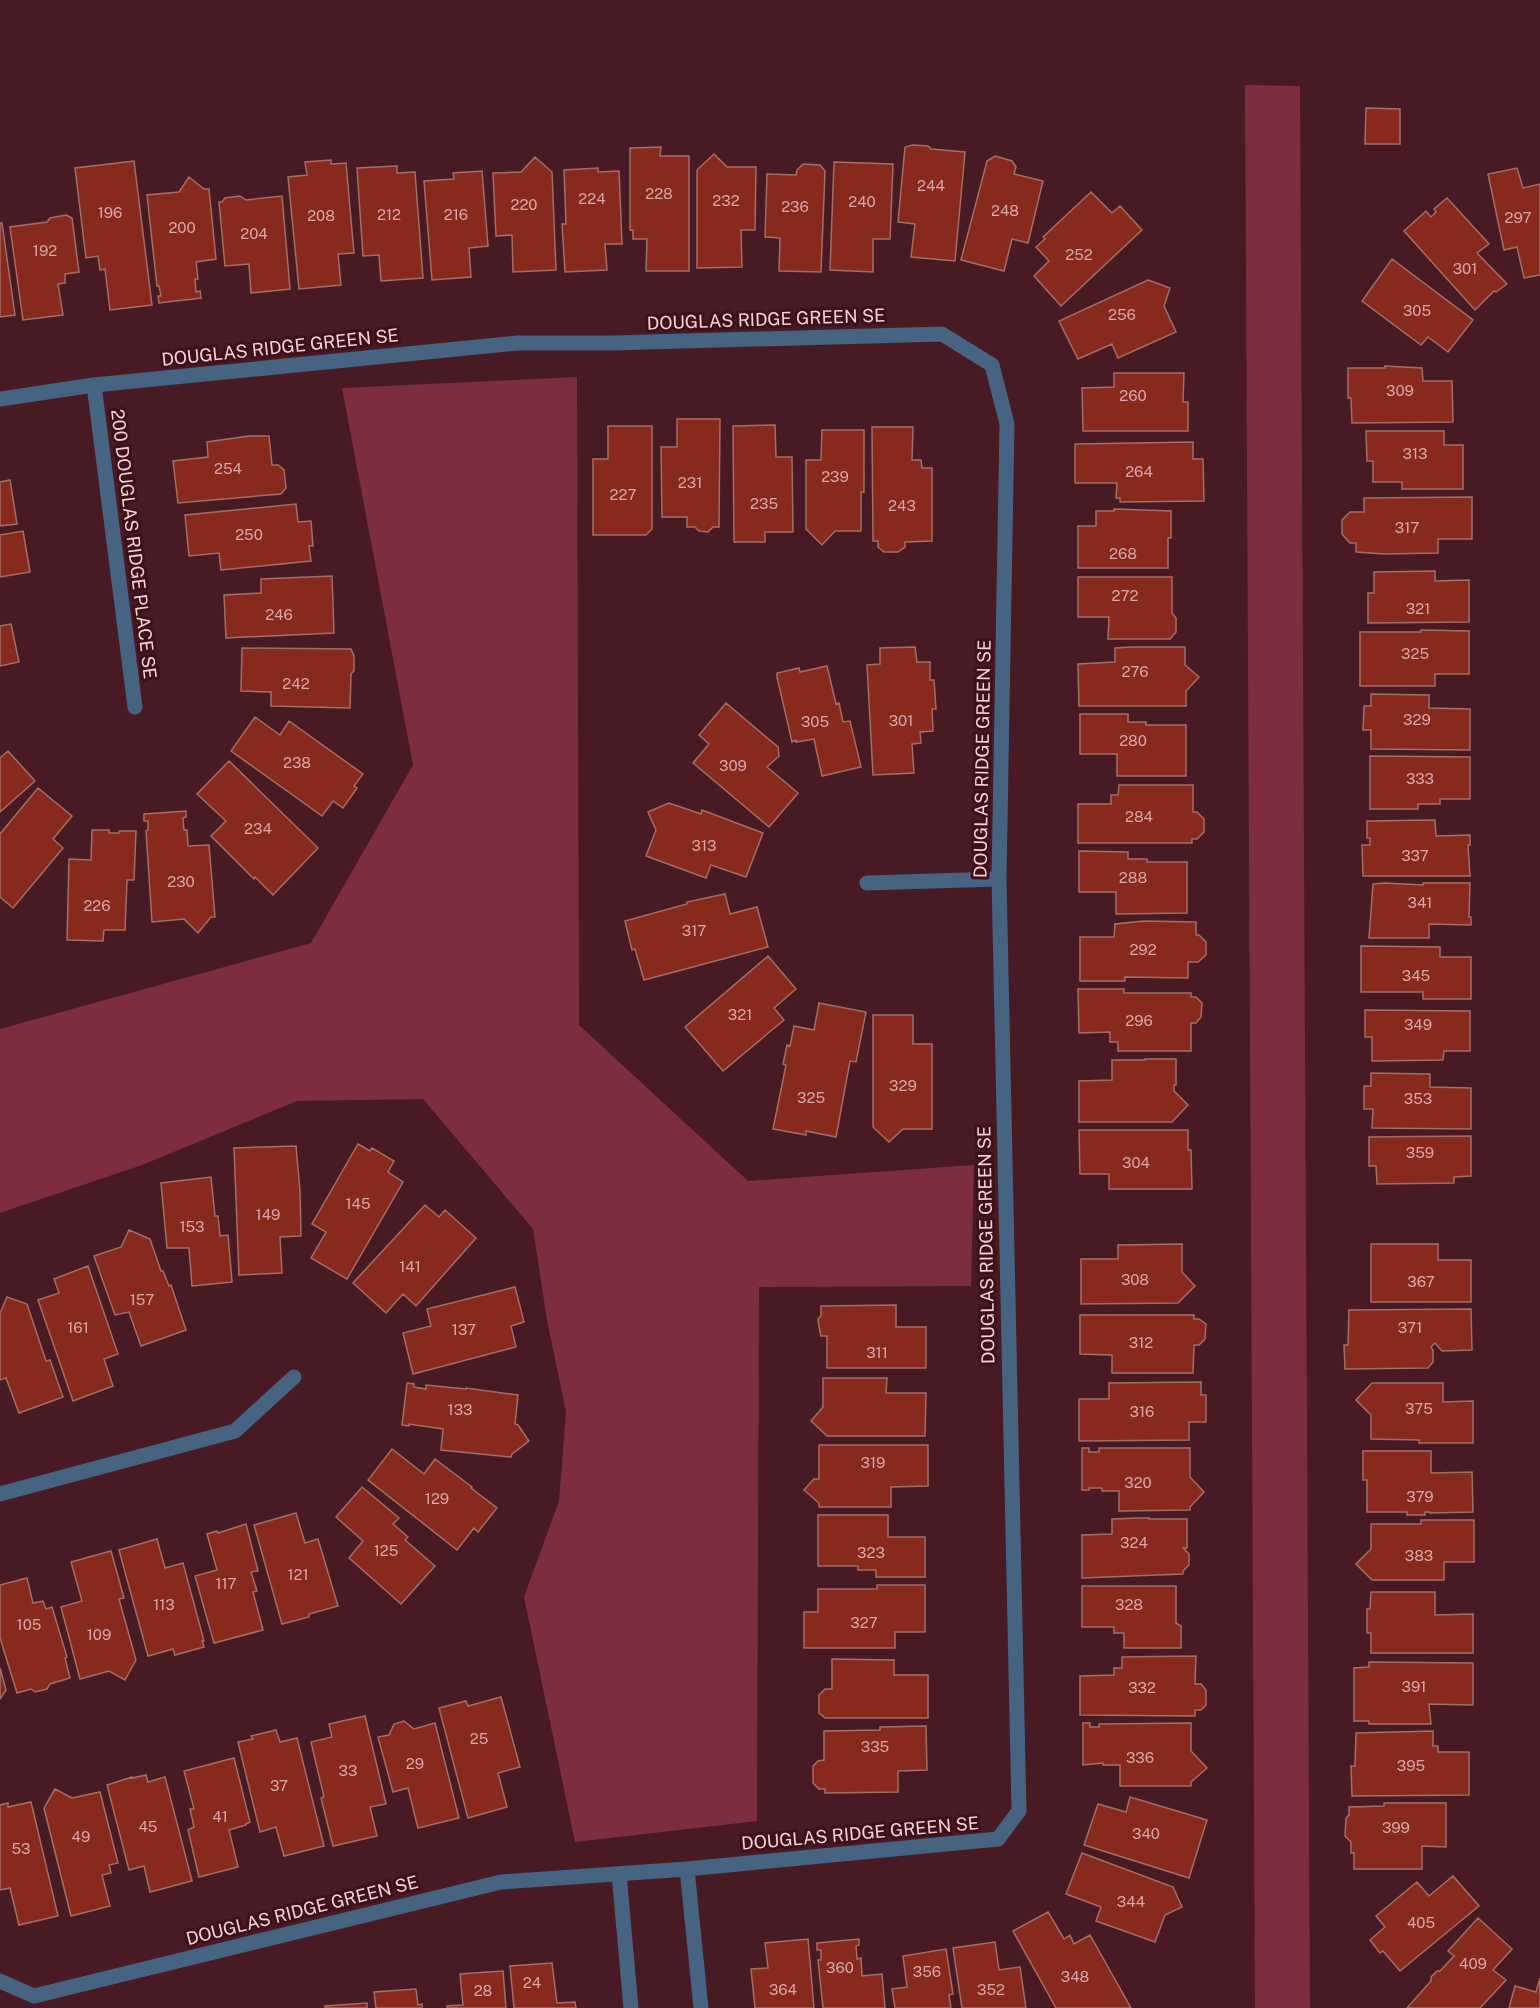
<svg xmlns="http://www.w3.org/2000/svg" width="1540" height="2008" font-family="'Public Sans',sans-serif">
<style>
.green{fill:#7e2d3f}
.building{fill:#88291e;stroke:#a46e65;stroke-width:1.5}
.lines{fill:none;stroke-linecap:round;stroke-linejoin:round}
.minor{stroke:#466381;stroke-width:15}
.labels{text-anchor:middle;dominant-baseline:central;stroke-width:6;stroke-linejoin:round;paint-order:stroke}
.number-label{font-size:15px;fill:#d8a8a9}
.street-label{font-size:18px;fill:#f3d3d7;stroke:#3d101a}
</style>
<rect width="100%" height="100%" fill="#481a24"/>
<path class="green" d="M1245,85L1300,86L1310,2008H1255Z
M577,377L579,1025L748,1181L974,1165L971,1286L759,1287L757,1821L575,1842L524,1597L559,1501L566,1412L547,1320L533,1229L423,1099L297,1101L142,1165L0,1213V1029L311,943L413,765L342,388Z"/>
<path class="building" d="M1366,108L1400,109V144H1365Z
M913,145L928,146L931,149L965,152L955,261L911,257L915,224L898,222L905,147Z
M661,147L660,156H689V271H646L647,239H633V230H630V148Z
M714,154L727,167H756L755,230H741L742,267L697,268V170Z
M995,156L1012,161L1016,167L1014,174L1043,181L1028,243L1012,239L1004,271L961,260L987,161Z
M535,157L552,172L556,270L513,272L512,235L496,236L493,173L521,172Z
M331,160V164L346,163L354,253L338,254L341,285L299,289L288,177L307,175L305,162Z
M134,161L152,305L110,310L105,269L100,270L98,256L86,258L75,168Z
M834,162L893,164L890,239H873V272L830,270Z
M803,164L820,165L825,171L821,272L779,271L780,238L765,237L767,174L796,175L797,170Z
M397,166V173L415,172L423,278L381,281L379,255L363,256L357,168Z
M598,168V172L619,171L622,244H605L607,270L565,272L562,224H566L564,170Z
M1517,168L1523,188L1540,184V275L1524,278L1517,247L1504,250L1488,174Z
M482,171L488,246L469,248L471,277L432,280L424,181L454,179L453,173Z
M189,177L204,189H209L216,259L196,262L198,279H195L196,292L200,291L201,298L159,303L158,296H161L159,286H157L147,195L179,192Z
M1091,192L1112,213L1120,206L1142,230L1061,306L1034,276L1049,261L1036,247L1045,239L1043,237Z
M240,196L246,200L282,196L290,289L251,293L249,264L225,266L219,202H222L225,198Z
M1447,198L1489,244L1477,253L1507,284L1496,292L1494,291L1475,310L1404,231L1426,211L1431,217L1436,212L1434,209Z
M66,215L72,218L79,272L65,274V283L58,284L63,315L23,320L10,227L47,222L50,218Z
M0,223H2L15,315L0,317Z
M1392,259L1473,320L1448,352L1428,337L1421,345L1362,301Z
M1148,280L1170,288L1164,306L1176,332L1118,358L1112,344L1078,359L1059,321Z
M1385,366L1422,368L1423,381H1452L1453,422L1352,423L1351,398H1348V368H1385Z
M1114,373H1184L1183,402H1188V431H1083L1082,388L1114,387Z
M677,419H720L719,527H713L708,532L699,531L695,527H687V517H662L661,447H677Z
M775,425L776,457H792L793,532H765V542H734L733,426Z
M608,426H652V529L646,535H593V459H608Z
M872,427H913L912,460H921L922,468H932V541L905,542V547L898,552H884L878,547V541H873Z
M822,430H864V492H861V531H835L822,545L806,529V460H821Z
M1366,431H1444V445H1463V489H1402V482H1373V461H1367Z
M249,436H269L272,465H278L284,470L286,488L281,494L178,503L173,461L208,457L207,442Z
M1193,442V459H1203L1204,501L1120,502V498H1116L1117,483H1075V444Z
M10,480L17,524L0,526V482Z
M1472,497V539H1438V553L1385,554L1356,552V543H1350L1342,534V520L1350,512H1364V498Z
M296,504L298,522L311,521L313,546H309L311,561L221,570L219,553L189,556L185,515Z
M1114,509L1171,511V538H1168V568H1078V526H1096V511H1114Z
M23,531L30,572L0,577V535Z
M1435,571V581L1469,580V622L1368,623V593H1374V572Z
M332,576L334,633L226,638L224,595L261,593V579Z
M1078,577H1172V613L1176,618V632L1170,639H1108L1109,617H1078Z
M11,624L19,662L0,666V626Z
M1421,630L1469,631V674H1435V686H1360V632H1421Z
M915,647L917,662H930V680H934L936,709H932L933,731L920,732L921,743L912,744L914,773L873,775L867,665L880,664V648Z
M1132,647H1185V665L1199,677L1186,691V706H1079L1078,664L1115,662V648Z
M242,648L351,649L354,656V671L351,674L350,708L271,706V692L241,691Z
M827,666L836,704L839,703L843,722L850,721L861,767L822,776L814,739L796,742V740L792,742L777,677V673L799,668L800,672Z
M1371,694L1429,695V708L1470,709V750L1371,749V730H1363L1364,706H1371Z
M726,703L778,747L779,756L767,767L798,793L769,827L693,763L709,744L699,735Z
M1080,714H1128V722H1146V725H1186V776H1117V754H1080Z
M255,717L280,735L289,721L363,774L354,786L357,788L343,808L333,801L322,816L231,751Z
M8,751L35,781L0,812V758Z
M1370,756L1470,757V799H1440V804H1418V809H1370Z
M229,761L318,848L273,895L255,877L254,879L211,836L226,821L197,794Z
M1119,785H1193V812H1197L1204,819V832L1197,839H1192V843H1078V804H1111V795H1118Z
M38,788L72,816L53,839L63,848L13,908L0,897V834Z
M669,803L701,814L702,810L763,833L746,877L711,865L706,878L646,856L656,830L648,812Z
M186,811V817L183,818L184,830H187L188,846L209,845L215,917H211L198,933L184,919L152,922L146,831L148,830V821H144V814Z
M1435,820L1436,836L1470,835V845H1468L1470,876H1363L1362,845H1370V838H1367V821Z
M92,830H109V833H119V831H136L134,880H127L125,930H104L103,941L67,940L69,859L91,860Z
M1079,851L1128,852V859H1147V862H1187V913L1116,914V892H1079Z
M1385,883L1423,885V883H1470L1469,917H1471V925L1429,924V938H1369L1373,884Z
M725,894L730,914L757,907L768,947L644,980L635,949L632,950L625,921L687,904V902Z
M1144,921L1196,922V935H1199L1206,942V955L1198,962H1188V978L1125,977V981H1080V937H1114L1115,924Z
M1361,946L1440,947V957H1471V999H1423V992H1361Z
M768,956L796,989L774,1008L784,1020L723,1071L685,1027Z
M1078,989H1124V993H1191V997H1196L1202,1003L1201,1017L1196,1023H1191V1051H1118V1042H1110V1032L1079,1033Z
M819,1003L866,1012L856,1062L850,1061L836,1137L806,1131V1135L773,1129L786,1065L783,1064L787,1045L790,1046L794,1026L814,1030Z
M1365,1010L1470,1011V1051H1444L1443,1060L1372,1061V1037H1365Z
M873,1015H913V1044H932V1129H903L889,1142L873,1127Z
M1145,1059H1176V1085H1174V1091L1188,1105L1172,1122H1079V1081L1112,1080V1060H1145Z
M1371,1073L1430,1074V1087L1471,1088V1129L1372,1128L1373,1109H1364V1086H1371Z
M1079,1130H1188V1150H1191L1192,1189H1109V1174H1080Z
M1471,1136V1176L1454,1177V1183L1377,1184L1376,1166H1369V1137Z
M358,1144L370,1151L372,1148L394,1161L388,1172L403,1182L347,1279L311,1258L326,1232L312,1224Z
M296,1146L300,1191L301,1236L280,1237L282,1273L239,1275L234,1148Z
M211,1177L215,1216H218L220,1236L228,1235L232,1282L192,1286L189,1248H167L161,1183Z
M425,1205L439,1217L445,1210L476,1238L416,1306L403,1294L386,1313L353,1283Z
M129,1230L150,1239L161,1271H163L169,1286L171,1285L186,1330L141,1346L129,1312L115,1315L94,1256L121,1247Z
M1182,1244V1272L1195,1286L1178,1303L1081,1304V1259H1118V1245Z
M1371,1244H1438V1260H1471V1302H1371Z
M88,1266L118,1354L104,1359L113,1386L73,1401L38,1300L59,1293L54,1279Z
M515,1287L524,1322L511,1326L516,1347L413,1374L403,1333L431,1326L427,1309Z
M7,1297L27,1304L46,1361L50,1360L63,1397L19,1413L6,1378L0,1380V1313Z
M896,1305V1327H926V1368H827V1336H821L819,1327L818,1319L821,1316V1306Z
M1471,1309L1472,1350L1442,1351L1435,1343L1431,1347L1433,1350V1362L1428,1368L1345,1369L1344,1345H1348L1349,1310Z
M1080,1315H1194V1319H1199L1206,1324L1205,1339L1199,1345H1194L1193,1373H1112V1355L1080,1354Z
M823,1378H887L886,1393H926L925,1436H827L811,1421L823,1407Z
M1201,1382V1395H1206V1422H1189V1440L1079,1441V1399H1109V1383Z
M407,1383L414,1384V1387L426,1389V1385L466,1389V1388L518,1395L515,1424L518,1425L529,1441L512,1454L511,1457L441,1450L443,1429L409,1424V1426L402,1425Z
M1372,1383H1443V1402L1473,1401V1443H1419V1440L1371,1439V1415L1356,1400Z
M819,1445H928V1486L891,1487V1507H819V1503L804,1490L814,1479H819Z
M1082,1448H1089V1452H1099V1448H1190V1477L1204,1492L1190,1507V1510L1119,1511V1491H1102V1488H1089V1490H1082Z
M392,1449L424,1474L435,1459L472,1487L471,1488L497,1508L478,1532L474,1528L457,1550L368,1480Z
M1363,1451H1431V1473L1472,1472L1473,1512L1430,1513V1512H1425V1515H1407V1512H1367V1480H1363Z
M362,1487L399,1518L393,1524L408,1537L405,1540L435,1566L401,1604L349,1558L363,1541L336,1517Z
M296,1513L305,1543L318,1539L338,1606L309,1614V1617L282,1624L254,1525Z
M818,1515H888V1537H925V1577H876V1570H858V1566H818Z
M1138,1518H1149V1519H1187V1548H1183L1189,1554V1565L1183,1571V1574L1082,1578V1535L1112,1534V1519Z
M1421,1520H1474V1562H1444V1580H1372L1356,1564L1371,1549V1524H1421Z
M246,1524L258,1571L251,1572L257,1591L253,1592L263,1630L214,1643L195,1576L217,1570L207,1534L217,1531L218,1533Z
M157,1539L165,1568L183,1563L204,1641H202L204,1647L175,1655L173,1649L148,1656L119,1550Z
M111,1551L124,1598L119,1599L136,1660L125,1680L109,1671L80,1679L61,1607L82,1601L71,1562Z
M27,1578L33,1603L43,1601L46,1609L52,1607L67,1657L65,1658L70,1678L50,1684L47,1689L35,1692L31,1689L17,1693L0,1638V1585Z
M877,1585H925V1632H895V1648H804V1612H818V1589H877Z
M1082,1586H1176V1623L1181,1626V1648H1124V1633H1114V1627H1082Z
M1371,1592H1435V1615L1473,1614V1653H1371V1633H1367V1609H1370Z
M1196,1656L1195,1684H1201L1206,1690V1705L1201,1710H1195V1716L1080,1715V1676L1114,1675V1668H1122V1657Z
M832,1659L894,1660V1675H928V1718H825L819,1713V1695L825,1689H832Z
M1369,1662L1473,1663V1705L1429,1704L1431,1724H1369V1721H1354V1668L1369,1667Z
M0,1668L6,1690L0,1699Z
M501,1697L520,1767L498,1773L507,1807L468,1818L439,1708L466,1701L468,1706Z
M365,1716L386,1804L370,1807L377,1836L333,1846L321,1798L324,1797L311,1742L332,1737L329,1724Z
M404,1721L414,1729L435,1723L459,1818L418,1828L408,1788L393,1792L378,1737L389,1735L394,1724Z
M1083,1723H1090V1727H1099V1724L1191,1723V1751L1207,1768L1191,1782V1786H1120V1765H1103V1763L1083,1765Z
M926,1726L927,1770L898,1771V1792L825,1793V1789H819L813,1783V1766L818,1761L824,1760V1731L880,1730V1727Z
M276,1730L280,1742L297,1738L324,1846L284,1856L276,1827L260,1832L238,1742L253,1739L251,1736Z
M1433,1731V1746H1438V1752H1469V1795L1352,1796L1351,1766H1355L1356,1733Z
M234,1758L250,1822L246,1824V1825L229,1830L238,1867L199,1877L188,1830L194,1827L190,1809H194L184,1771Z
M146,1775L148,1782L165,1777L192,1881L150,1892L144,1866L129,1870L107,1785L132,1777V1778Z
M55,1789L72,1798L100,1792L118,1863L109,1865L111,1873L102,1875L110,1906L71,1916L44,1808Z
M1130,1797L1207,1820L1189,1878L1084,1845L1098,1804L1126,1812Z
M31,1802L58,1916L19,1925L10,1888L0,1890V1805L8,1803V1807Z
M1384,1803H1446V1847L1422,1846V1869H1354V1853H1351V1842L1345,1836L1346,1818L1349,1815V1807L1384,1806Z
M1082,1853L1173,1887L1182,1907L1165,1915L1155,1942L1096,1921L1101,1907L1066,1894Z
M1453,1876L1479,1906L1400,1971L1383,1951L1380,1953L1370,1940L1385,1927L1376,1916L1417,1882L1429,1896Z
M1048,1912L1064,1939L1070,1935L1074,1944L1090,1935L1131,2008H1056L1013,1931Z
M1478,1918L1512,1949L1493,1970L1506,1980L1480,2008H1407L1431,1981V1977L1437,1971H1440L1454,1956L1448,1951Z
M808,1939L814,2008H755L751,1969L768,1968L765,1943Z
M859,1939V1945L856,1946L857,1959L861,1958L862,1976L882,1974L885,2008H823L818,1960H821V1950H817V1943Z
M995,1942L999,1970L1020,1967L1026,2008H962L953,1948Z
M946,1949L953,1994L949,1995L951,2008H895L892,1989L907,1987L903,1956Z
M552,1963L557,2003L575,2002L576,2008H514L510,1966Z
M503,1971L506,2008H447V2006L463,2005L460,1974Z
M1540,1978V2008H1509L1515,1986L1536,1992Z
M416,1989L418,2005L422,2004V2008H376L374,1992Z
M367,2003V2008H325V2006Z"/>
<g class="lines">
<path class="minor" d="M94,385L135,707
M0,399L94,385L518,343H612L942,334L992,365L1007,424L999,879L1019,1811L998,1839L687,1869L501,1882L34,1996L0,1981
M867,883L999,879
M0,1494L235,1431L294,1377
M687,1869L701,2008
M619,1874L631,2008"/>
</g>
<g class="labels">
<g class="number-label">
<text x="931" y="185">244</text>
<text x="659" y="193">228</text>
<text x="592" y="198">224</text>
<text x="726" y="200">232</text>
<text x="862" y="201">240</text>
<text x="524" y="204">220</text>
<text x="795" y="206">236</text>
<text x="1005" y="210">248</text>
<text x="110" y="212">196</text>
<text x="389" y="214">212</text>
<text x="456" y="214">216</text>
<text x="321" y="215">208</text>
<text x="1518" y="217">297</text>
<text x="182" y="227">200</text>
<text x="254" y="233">204</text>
<text x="45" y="250">192</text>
<text x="1079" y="254">252</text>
<text x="1465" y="268">301</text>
<text x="1417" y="310">305</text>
<text x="1122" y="314">256</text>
<text x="1400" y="390">309</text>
<text x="1133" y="395">260</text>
<text x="1415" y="453">313</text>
<text x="228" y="468">254</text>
<text x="1139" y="471">264</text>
<text x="835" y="476">239</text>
<text x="690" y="482">231</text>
<text x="623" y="494">227</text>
<text x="764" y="503">235</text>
<text x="902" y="505">243</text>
<text x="1407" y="527">317</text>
<text x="249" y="534">250</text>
<text x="1123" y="553">268</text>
<text x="1125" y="595">272</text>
<text x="1418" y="608">321</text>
<text x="279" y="614">246</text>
<text x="1415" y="653">325</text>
<text x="1135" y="671">276</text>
<text x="296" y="683">242</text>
<text x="1417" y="719">329</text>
<text x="901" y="720">301</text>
<text x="815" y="721">305</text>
<text x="1133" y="740">280</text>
<text x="297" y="762">238</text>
<text x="733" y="765">309</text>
<text x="1420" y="778">333</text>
<text x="1139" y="816">284</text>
<text x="258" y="828">234</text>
<text x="704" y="845">313</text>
<text x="1415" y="855">337</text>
<text x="1133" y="877">288</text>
<text x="181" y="881">230</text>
<text x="1420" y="902">341</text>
<text x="97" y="905">226</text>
<text x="694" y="930">317</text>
<text x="1143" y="949">292</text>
<text x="1416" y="975">345</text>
<text x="740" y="1014">321</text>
<text x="1139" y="1020">296</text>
<text x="1418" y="1024">349</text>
<text x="903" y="1085">329</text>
<text x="811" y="1097">325</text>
<text x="1418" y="1098">353</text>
<text x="1420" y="1152">359</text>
<text x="1136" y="1162">304</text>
<text x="358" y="1203">145</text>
<text x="268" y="1214">149</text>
<text x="192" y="1226">153</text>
<text x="410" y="1266">141</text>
<text x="1135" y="1279">308</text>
<text x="1421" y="1281">367</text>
<text x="142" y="1299">157</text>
<text x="78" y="1327">161</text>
<text x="1410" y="1327">371</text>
<text x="464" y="1329">137</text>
<text x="1141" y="1342">312</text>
<text x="877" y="1352">311</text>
<text x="1419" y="1408">375</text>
<text x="460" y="1409">133</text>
<text x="1142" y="1411">316</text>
<text x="873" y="1462">319</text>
<text x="1138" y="1482">320</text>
<text x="1420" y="1496">379</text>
<text x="437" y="1498">129</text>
<text x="1134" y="1542">324</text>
<text x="386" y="1550">125</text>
<text x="871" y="1552">323</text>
<text x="1419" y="1555">383</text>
<text x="298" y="1574">121</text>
<text x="226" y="1583">117</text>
<text x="164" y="1604">113</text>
<text x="1129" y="1604">328</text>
<text x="864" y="1622">327</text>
<text x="29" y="1624">105</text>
<text x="99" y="1634">109</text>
<text x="1414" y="1686">391</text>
<text x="1142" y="1687">332</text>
<text x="479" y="1738">25</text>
<text x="875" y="1746">335</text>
<text x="1140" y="1757">336</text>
<text x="415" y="1763">29</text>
<text x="1411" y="1765">395</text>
<text x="348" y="1770">33</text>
<text x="279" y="1785">37</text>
<text x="220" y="1816">41</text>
<text x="148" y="1826">45</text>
<text x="1396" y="1827">399</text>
<text x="1146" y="1833">340</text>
<text x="81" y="1836">49</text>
<text x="21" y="1848">53</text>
<text x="1131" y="1901">344</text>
<text x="1421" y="1922">405</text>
<text x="1473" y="1963">409</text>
<text x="840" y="1967">360</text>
<text x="927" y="1971">356</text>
<text x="1075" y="1976">348</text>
<text x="532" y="1982">24</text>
<text x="783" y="1989">364</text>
<text x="991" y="1989">352</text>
<text x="483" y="1990">28</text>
</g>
<g class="street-label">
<text transform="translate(766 319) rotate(-2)">DOUGLAS RIDGE GREEN SE</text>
<text transform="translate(280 347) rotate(-6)">DOUGLAS RIDGE GREEN SE</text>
<text transform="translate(134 544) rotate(83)">200 DOUGLAS RIDGE PLACE SE</text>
<text transform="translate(982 759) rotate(-89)">DOUGLAS RIDGE GREEN SE</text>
<text transform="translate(986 1245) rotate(-91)">DOUGLAS RIDGE GREEN SE</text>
<text transform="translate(860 1833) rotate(-5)">DOUGLAS RIDGE GREEN SE</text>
<text transform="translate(302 1910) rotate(-14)">DOUGLAS RIDGE GREEN SE</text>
</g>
</g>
</svg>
